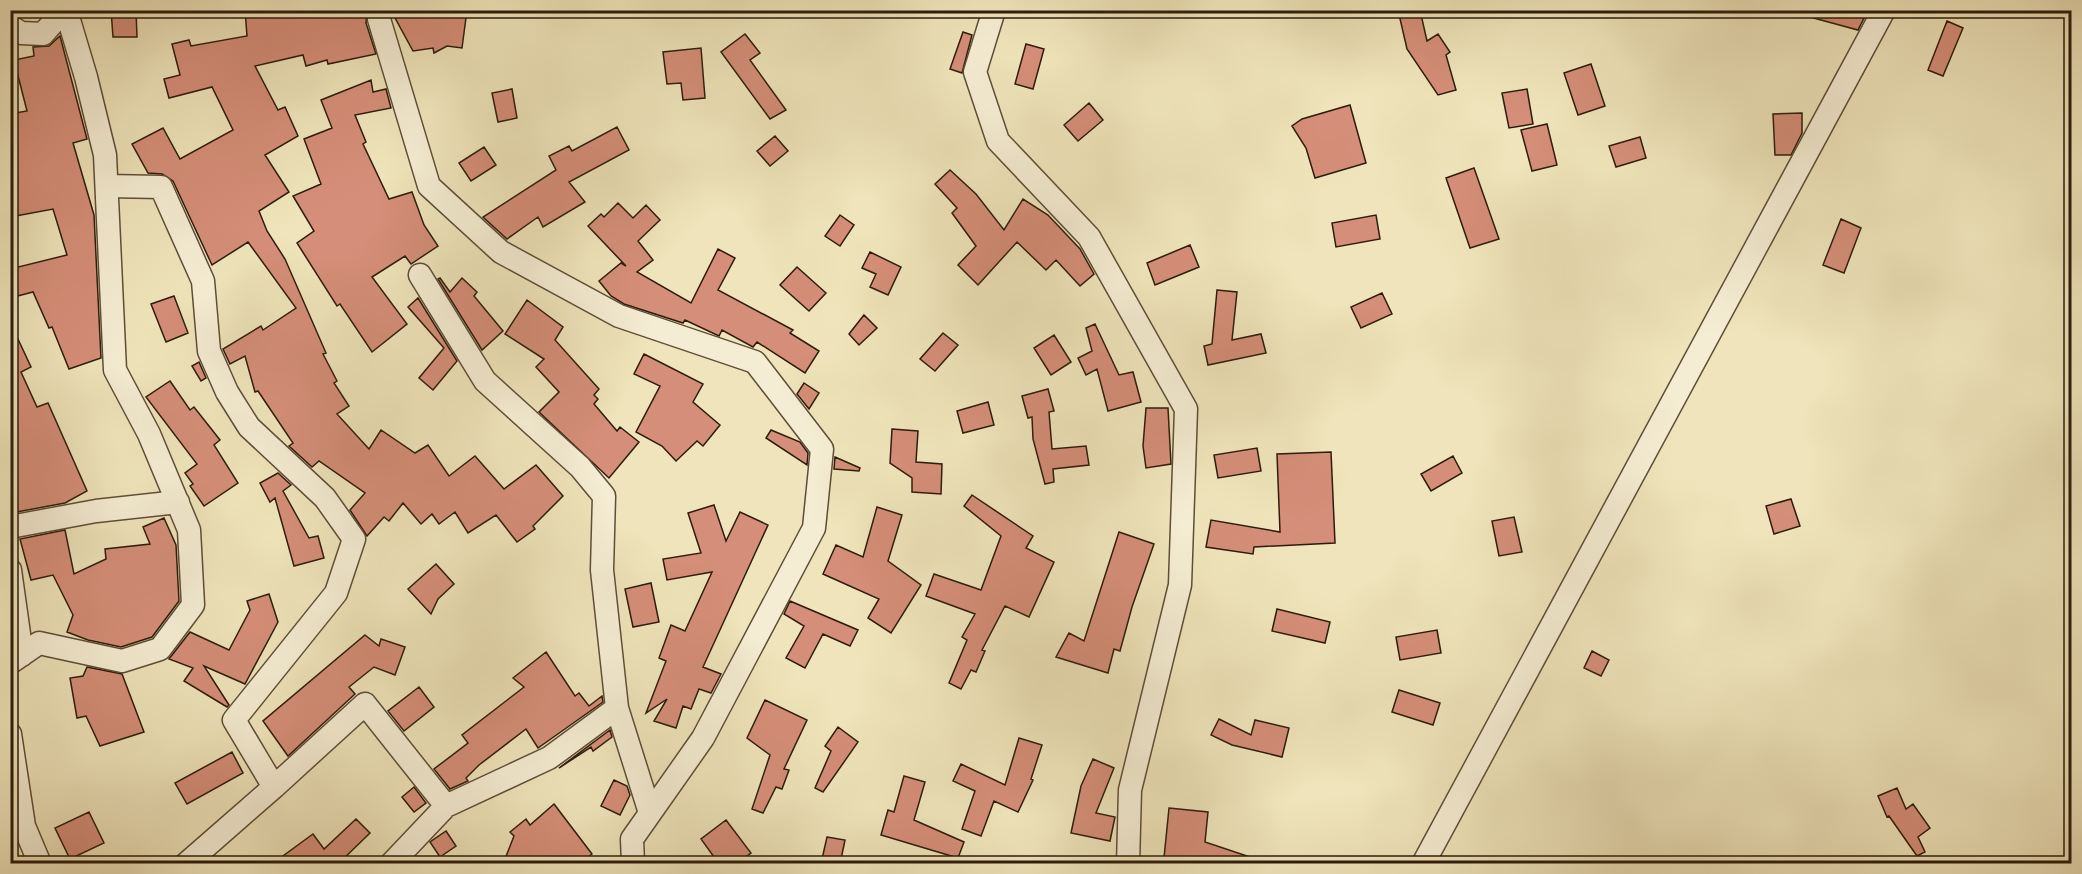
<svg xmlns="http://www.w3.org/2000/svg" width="2082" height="874" font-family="'EB Garamond',serif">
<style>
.building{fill:#d58e79;stroke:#2d1c0b;stroke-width:1.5}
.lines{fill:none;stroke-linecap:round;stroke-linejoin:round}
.minor-casing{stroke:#5e4e37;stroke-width:25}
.minor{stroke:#f5edd3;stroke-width:22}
</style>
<rect width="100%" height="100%" fill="#efe4bb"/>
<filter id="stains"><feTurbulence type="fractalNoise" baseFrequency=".00333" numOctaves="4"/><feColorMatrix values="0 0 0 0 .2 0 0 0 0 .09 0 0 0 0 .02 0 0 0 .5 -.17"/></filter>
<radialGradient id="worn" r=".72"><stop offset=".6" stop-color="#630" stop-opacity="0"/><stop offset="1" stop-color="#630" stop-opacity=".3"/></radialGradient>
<path class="building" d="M111,10H136L137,37H113Z
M245,10H367L366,23L376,54L328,64L327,60L306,66L303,55L255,66L278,110L285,107L298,136L265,155L289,192L259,211L267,231L285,259L326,353L323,354L337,381L334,383L349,406L337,414L369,449L381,430L415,453L428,445L449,476L475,456L504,489L536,465L563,496L533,526L535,529L517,542L496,515L468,533L455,512L439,524L432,514L421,524L403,503L389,521L384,517L367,536L350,510L365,493L319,461L312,467L289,446L293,443L258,391L255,392L245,356L230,364L223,349L261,326L263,330L296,308L248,242L212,265L173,181L162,174L148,173L132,144L163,128L180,159L233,130L212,87L169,98L164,79L180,75L172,44L189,40L191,46L247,36Z
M394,10H467L462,48L447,46L434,53L433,48L413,51L394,16Z
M1398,10H1420L1427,41L1438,34L1450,52L1446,55L1456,90L1438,95L1407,49Z
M1807,10H1868L1858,30L1806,16Z
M1947,21L1963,28L1943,76L1928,70Z
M963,32L972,35L962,73L950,69Z
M745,34L760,53L750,60L786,110L770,119L721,52Z
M60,36L87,139L73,143L94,215L101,358L69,369L52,327L49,328L33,292L10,298V269L67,255L53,209L10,217V114L27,111L14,60L34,56L33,47L49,46Z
M1026,44L1044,49L1033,89L1015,84Z
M701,48L705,98L683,100L681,83L667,84L663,52Z
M1591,64L1605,106L1578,115L1564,73Z
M371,80L373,92L386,89L391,108L355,115L366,142L363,144L389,199L412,192L424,225L438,246L411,264L405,256L372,277L407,324L372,352L340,304L337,306L297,243L314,231L293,196L321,184L304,139L332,128L321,100Z
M512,89L517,118L498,122L492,93Z
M1527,89L1533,124L1509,128L1502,93Z
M1089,103L1103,120L1078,141L1064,125Z
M1350,105L1366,163L1315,178L1306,148L1292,126L1302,119Z
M1802,113V133L1791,155H1775L1773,114Z
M1547,124L1557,165L1532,171L1521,130Z
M617,127L629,150L569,182L585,202L543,227L538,217L507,239L483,217L556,170L549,156L569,146L572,151Z
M775,136L788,151L770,166L757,151Z
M1640,137L1646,158L1616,167L1609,146Z
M484,147L496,165L471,181L459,163Z
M1474,168L1499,239L1470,248L1446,178Z
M950,170L976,194L1004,230L1023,199L1048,215L1080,249L1094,274L1080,286L1056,260L1046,270L1017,242L978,285L958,265L976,246L952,213L957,208L935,184Z
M618,203L633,218L646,205L660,220L638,241L653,260L637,272L691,303L718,249L735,258L718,290L793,330L790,333L819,351L805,373L757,342L753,347L722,330L719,336L685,320L683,323L624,304L611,296L599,281L621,263L626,266L588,226L601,214L604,217Z
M840,215L854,225L840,246L825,236Z
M1376,215L1380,239L1336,247L1332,223Z
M1841,219L1861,228L1844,273L1823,265Z
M1190,245L1199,267L1155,285L1147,263Z
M870,252L901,267L888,295L870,287L876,274L862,268Z
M797,267L826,293L809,311L780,285Z
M440,278L450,292L462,278L477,292L474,296L503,331L482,350L438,279Z
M1217,290L1237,292L1232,340L1261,334L1266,353L1208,365L1204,346L1212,344Z
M1382,293L1392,314L1361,328L1351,307Z
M174,296L188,333L166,342L151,304Z
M418,298L457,361L433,390L419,378L444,348L408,307Z
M527,300L563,327L555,340L599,389L594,395L598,399L594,404L617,431L620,427L639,442L609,478L539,412L559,392L536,367L544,359L505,334Z
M864,315L877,328L859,345L849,334Z
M10,322L31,367L21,372L37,407L48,403L87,491L65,503L11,513Z
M1095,324L1119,375L1133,372L1141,402L1108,411L1097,369L1086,375L1078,358L1092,351L1086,328Z
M943,333L958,345L935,371L920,359Z
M1054,335L1071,362L1051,375L1034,348Z
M644,354L703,384L693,402L720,425L703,446L697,441L676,461L662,446L636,432L660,386L634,374Z
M199,362L206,378L201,381L192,366Z
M170,381L190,410L194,407L220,440L214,445L238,483L204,506L190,486L193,484L185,473L197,464L146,397Z
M804,383L819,393L809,409L797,394Z
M1048,389L1054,411L1049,412L1052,449L1086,446L1089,465L1053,469L1054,482L1045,484L1033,439L1032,417L1028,418L1022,396Z
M988,402L994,425L963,433L957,411Z
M1146,408H1168L1171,464L1146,468L1143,446Z
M892,429L918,431L916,462L942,464L941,494L912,492V478L890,463Z
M771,430L800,442L808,453L807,465L766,438Z
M1257,448L1261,471L1218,478L1214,455Z
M1331,452L1335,543L1254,547L1253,554L1206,547L1211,520L1280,532L1277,454Z
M1453,456L1462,473L1431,491L1421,474Z
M835,457L860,468L859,471L834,469Z
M278,473L291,485L283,491L309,538L318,536L324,558L294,566L275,498L270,502L260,483Z
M972,495L1033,536L1026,548L1054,562L1029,617L1005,606L982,650L985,651L976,672L971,670L961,689L949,683L967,640L962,637L975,614L926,596L934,574L981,590L1001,536L964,506Z
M1791,499L1800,526L1774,534L1766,506Z
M714,505L726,541L740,512L768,525L703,667L721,674L711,693L699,689L691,709L683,706L676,728L654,721L667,699L646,713L666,661L659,658L671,625L685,631L712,572L667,580L663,559L701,553L688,513Z
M877,507L902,515L888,561L921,585L891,633L868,618L879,599L823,574L836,545L863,557Z
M1514,517L1522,552L1499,556L1492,521Z
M164,518L176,545L179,601L152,637L121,647L88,640L67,632L73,615L53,575L31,580L20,539L65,530L74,574L106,559L105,549L150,544L143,527Z
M1119,532L1154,544L1132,607L1120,651L1114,649L1108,673L1056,657L1069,633L1084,641Z
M436,564L454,584L438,599L431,614L408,589Z
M651,583L659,622L633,627L625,589Z
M269,594L278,622L245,684L204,666L229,705L227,707L184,681L193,668L169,659L190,632L229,650L250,610L247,601Z
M790,601L858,630L850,646L823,634L805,668L786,658L804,626L784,614Z
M1277,609L1330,622L1325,643L1272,631Z
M1437,630L1441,653L1400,660L1396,637Z
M365,635L379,646L381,639L405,647L395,675L374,667L349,687L355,694L288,756L263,721Z
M1592,651L1609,660L1601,676L1584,668Z
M546,652L575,696L579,693L589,706L602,696L603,702L538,748L526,729L479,765L466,778L468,781L450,789L434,769L468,743L462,735L524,687L513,678Z
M87,667L122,674L144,732L100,746L86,716L77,718L70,678L83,676Z
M419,687L434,707L404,731L388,711Z
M1399,690L1440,703L1433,725L1392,712Z
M765,700L807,720L784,769L789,770L782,789L776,787L763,813L752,809L770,755L747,738Z
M1219,719L1251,735L1255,720L1289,728L1282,757L1232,745L1211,735Z
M838,727L858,742L823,792L815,788L831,751L825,746Z
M610,730L612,737L593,751L591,747L559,768Z
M1019,738L1042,745L1031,779L1033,780L1018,812L994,801L981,836L962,829L975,791L953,781L961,764L1005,785Z
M232,752L243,773L187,804L175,783Z
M1093,759L1114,768L1096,813L1115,817L1110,841L1071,833L1081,786Z
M904,776L925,782L914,820L964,842L958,858L881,835L888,810L894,812Z
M614,780L627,786L630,795L620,815L601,806Z
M414,787L426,803L414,812L402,797Z
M1897,788L1906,809L1913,804L1930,828L1918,837L1925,852L1917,856L1889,816L1887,817L1878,796Z
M554,804L592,854L580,864H503L514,836L510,832L526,819L530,825Z
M1169,808L1208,812L1205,842L1259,860L1258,864H1197L1164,858Z
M89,812L104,843L70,859L55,828Z
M356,819L370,833L338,864H272L313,834L324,849Z
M726,820L751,853L736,864H719L701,839Z
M446,831L456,846L440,857L430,842Z
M827,837L845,840L840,864L822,859Z"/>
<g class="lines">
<g class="minor-casing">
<path id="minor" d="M381,10L379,19L429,186L501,252L619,316L755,362L822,449L814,528L703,738L632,839L633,864
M994,10L975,72L998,141L1089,237L1186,409L1180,585L1130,790L1128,864
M10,26L21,33L43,34L64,10
M107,186L161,187L203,281L209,351L227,392L249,427L325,498L354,539L336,593L234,720L274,787L186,864
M420,275L485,381L580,467L604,496L602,570L617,708L650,813
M10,527L96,511L178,502
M10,570L22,655
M10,663L39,643L122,661L160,649L193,605L189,530L149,434L115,370L105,155L86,77L66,10
M10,734L24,826L40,864
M274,787L365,704L446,806L549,758L617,708
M391,864L446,806
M1423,864L1884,10"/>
</g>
<use href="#minor" class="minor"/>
</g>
<rect width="2082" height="874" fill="none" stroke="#efe4bb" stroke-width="36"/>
<rect x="12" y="12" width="2058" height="850" fill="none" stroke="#2d1c0b" stroke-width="3"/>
<rect x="18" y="18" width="2046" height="838" fill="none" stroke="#2d1c0b" stroke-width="1.5"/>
<rect width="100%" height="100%" filter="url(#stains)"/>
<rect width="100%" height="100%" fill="url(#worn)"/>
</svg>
